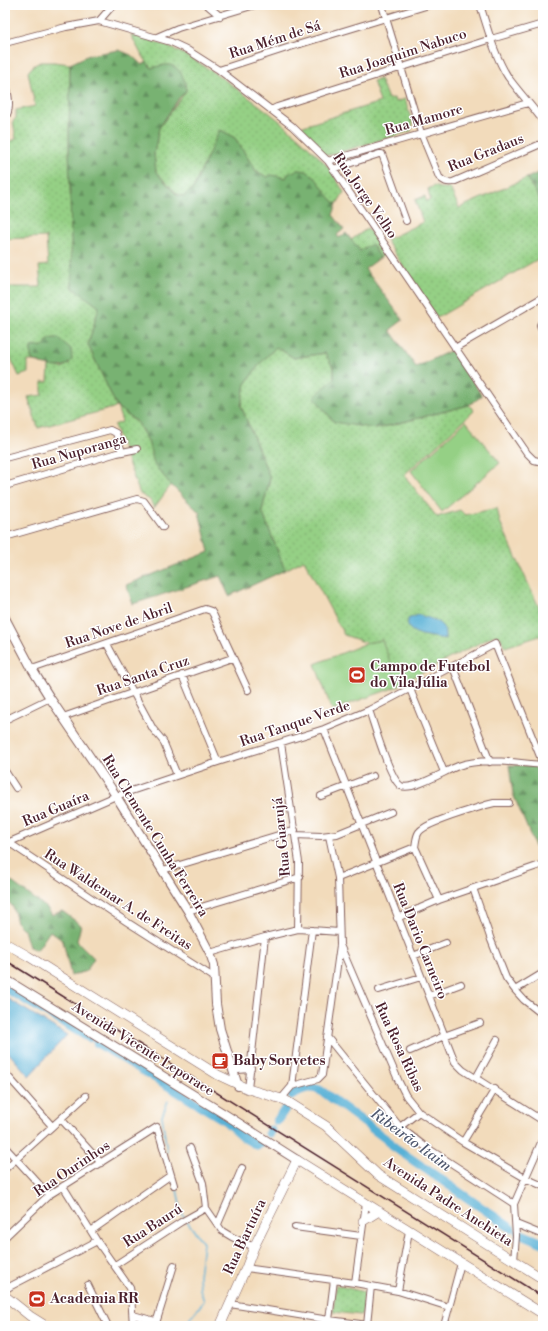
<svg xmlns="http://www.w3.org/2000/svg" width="548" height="1331" font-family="'Libre Bodoni',serif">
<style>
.grass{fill:url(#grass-dots);stroke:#707858}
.forest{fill:url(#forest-firs);stroke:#61684e}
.pitch{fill:#95d085;stroke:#707858}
.water{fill:#59b1d6;stroke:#526880}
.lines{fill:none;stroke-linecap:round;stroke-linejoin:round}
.stream{stroke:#59b1d6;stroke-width:1.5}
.river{stroke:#59b1d6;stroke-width:9}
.minor-casing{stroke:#85615d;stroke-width:8}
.tertiary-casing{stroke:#85615d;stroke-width:10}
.secondary-casing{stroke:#85615d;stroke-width:10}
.minor{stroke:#fff;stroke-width:6}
.tertiary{stroke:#fff;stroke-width:8}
.secondary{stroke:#fff;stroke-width:9}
.rail{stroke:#4a1f2b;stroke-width:1.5}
.labels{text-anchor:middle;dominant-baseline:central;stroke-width:3;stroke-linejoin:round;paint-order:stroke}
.street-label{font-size:14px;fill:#4a1f2b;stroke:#fff}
.poi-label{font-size:14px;font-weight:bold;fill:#4a1f2b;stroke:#fff;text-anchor:start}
.water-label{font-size:15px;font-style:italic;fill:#50596f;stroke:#fff}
</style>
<defs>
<pattern id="grass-dots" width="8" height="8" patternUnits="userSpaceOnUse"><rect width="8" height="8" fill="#95d085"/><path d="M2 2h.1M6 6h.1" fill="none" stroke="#82b273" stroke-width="1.8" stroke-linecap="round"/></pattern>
<pattern id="forest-firs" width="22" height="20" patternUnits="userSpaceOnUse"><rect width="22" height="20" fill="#78b272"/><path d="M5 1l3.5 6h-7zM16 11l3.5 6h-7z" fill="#64905e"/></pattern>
</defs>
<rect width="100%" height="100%" fill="#fff"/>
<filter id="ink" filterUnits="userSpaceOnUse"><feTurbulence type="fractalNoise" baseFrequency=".025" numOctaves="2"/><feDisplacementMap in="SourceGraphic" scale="8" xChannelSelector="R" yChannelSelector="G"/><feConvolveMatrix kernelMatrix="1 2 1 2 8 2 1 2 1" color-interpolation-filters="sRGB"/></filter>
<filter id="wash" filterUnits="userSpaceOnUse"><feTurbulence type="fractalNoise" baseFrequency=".012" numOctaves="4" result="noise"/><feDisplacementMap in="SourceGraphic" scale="16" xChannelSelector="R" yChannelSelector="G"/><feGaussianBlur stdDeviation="0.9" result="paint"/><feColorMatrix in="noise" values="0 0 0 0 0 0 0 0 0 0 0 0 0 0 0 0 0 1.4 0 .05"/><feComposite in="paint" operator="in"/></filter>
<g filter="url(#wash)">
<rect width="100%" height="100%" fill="#f2dbbb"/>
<path class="grass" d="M131,35C178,45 210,69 248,97C275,116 301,138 324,162C332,171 338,182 344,192L337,204L329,198L318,182L282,177H267L256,171L235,138L221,130L219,131L193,189L184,196L178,195L156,172L154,154L159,128L186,91C179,66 177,62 151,68L140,52Z
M40,62H54L70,64L69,146L70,175L99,307L88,345L117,407L137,423L148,441L155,464L171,485L154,508L150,500L140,494L114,425L122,422L117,407L38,428L28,397L42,395V382H48L49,365L62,368L70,363L45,346L31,356L33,361H28V373L19,376L8,352L5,353V287H41L39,266L48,265L46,237L5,239V143L16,139L13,121L16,118V110L35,106L28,72L33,66Z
M380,79L388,99L394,98L395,102L405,99L413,125L411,131L330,155H325L297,128L380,102L373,81Z
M527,178L543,205V256L437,318L386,240L423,222L415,200L425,196L426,201L430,200L428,189L434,186L440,188H450L459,208Z
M368,228L385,254L380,258L372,245L360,251L351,240Z
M276,347L294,358L325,353L334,369V379L376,429L469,405L474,411L404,475L437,517L460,510L465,515L497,508L500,522L543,616V635L505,647L500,637L495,635L403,682L399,686L382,640L367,643L344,635L304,560L285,570L262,511L270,478L241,406L245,384L259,365Z
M336,1285L364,1292L363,1309L361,1315L333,1312Z"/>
<path class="forest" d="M119,50L131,55L142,65L147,62L151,68C157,67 164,64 170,65C181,67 186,82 186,91L179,98L159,128L154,154L156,172L177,195L184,196L193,189L219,131L221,130L235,138L256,171L267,177L272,175L286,178L288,174C290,173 294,171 297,170C317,168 323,195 337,204L333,215L344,229L337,235L339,238L346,233L360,251L372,244L380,258L365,269L403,320L390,330L416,367L452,350L482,396L469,405L376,429L334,422L314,397L334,379V369L325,353L294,358L276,347L259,365L245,384L241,406L270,478L262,511L285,570L229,596L220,576L133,604L126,585L209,552L199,512L171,485L154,464L148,441L138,423L117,407L88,345L99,307L72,287L69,146L70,64L89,55Z
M543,171V205L527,178Z
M53,338H58L71,349L72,360C64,371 52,366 40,364L39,362L33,361L31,356V347L45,346L47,341Z
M509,765L543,766V855L539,856L513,794Z
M5,877L47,908L52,915L62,911L81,925L77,941L94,958L86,971L71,976L63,941L50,931L37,950L29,947L24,930L17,923L13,907L5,898Z"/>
<path class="pitch" d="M466,421L500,463L442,512L411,471Z
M382,640L399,686L332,710L315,664L367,643Z"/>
<path class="water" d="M418,615C426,617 440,620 444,629C445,632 445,636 445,639C435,637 415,636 409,628C407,625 408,622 408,619Z
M5,997L67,1035L29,1076L5,1049Z"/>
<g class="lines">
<path class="stream" d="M167,1152L162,1116L168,1101
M176,1185L182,1213L185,1218
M184,1326L204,1301L200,1289L199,1276L203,1243L187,1221"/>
<path class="river" d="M5,988L89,1038
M97,1043L224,1120L243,1137L257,1145L262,1143
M292,1095C302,1088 312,1085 323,1092L390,1142L394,1147L511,1228
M277,1121L285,1109
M269,1133L271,1130
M519,1233L543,1243"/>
</g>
</g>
<g filter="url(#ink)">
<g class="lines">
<g class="minor-casing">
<path id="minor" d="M207,5L220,16
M382,5L421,133L439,177C444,182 447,183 453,182L543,143
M480,5C488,29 494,55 508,77C519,92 532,106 543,121
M99,21L113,5
M157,37L178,28L255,5
M5,43L66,27L99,21L171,42L186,49L219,70L292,126L328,161L527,453L534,460L543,462
M219,70L287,48L429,5
M5,78C7,91 13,107 5,118
M271,110L277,107L491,39L543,24
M328,161L528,103
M333,169L379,154H382L406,221
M543,320L540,325L543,332
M455,348L543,297
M5,458L110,430L116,433L122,452
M5,486L117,453L137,449
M5,537L137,499L144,501L163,527
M107,644L153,729L163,741L177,775
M453,667L490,762
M32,669L205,609L211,611L213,614L248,690
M182,675L218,762
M410,689L444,772
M369,710C374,724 390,780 401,786C413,791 445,771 458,766C482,757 517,763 543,765
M63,717L232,658
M5,720L50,698
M324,729L455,1062L463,1070L543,1121
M281,743L299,862L298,929
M5,771L16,788
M321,796L373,776
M295,835L321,836L337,834L391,812
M8,842L127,922L215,978
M5,844L116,796L218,762L324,729L369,710L495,644L543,764
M415,847C416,842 416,836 419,832C426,822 472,810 486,805L494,803H509
M415,847L439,900
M163,870L295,830
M338,878L415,847
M473,888L491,940L506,978L515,990L524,1000L543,1015
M188,911L300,877
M397,918L439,900L543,864
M340,945L399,1082L406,1096L419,1112L463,1142L525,1178L543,1186
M210,953L265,937L298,929L339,932
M413,956L446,943
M379,990L421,977
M515,990L543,973
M429,996L461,984
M327,1037L400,1127L423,1145L514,1204
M410,1051L444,1036L480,1023
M5,1073L52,1126
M476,1078L497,1040
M292,1086L312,930
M248,1089L265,937
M281,1099L292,1086L318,1079L322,1075L340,945L338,878L329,836
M61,1119L101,1163
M400,1127L419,1112
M463,1142L495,1089
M5,1147L49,1195
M190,1148L203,1183L206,1208L222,1231L232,1237L254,1247
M5,1169L86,1096
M63,1186L97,1241L130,1288L131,1294L133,1326
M218,1224L242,1168
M516,1224L543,1235
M295,1227L361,1236
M91,1231L171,1175
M5,1237L49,1195L157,1127L174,1185
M514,1261L516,1236L514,1204L543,1138
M115,1265L181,1222L206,1208
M246,1268L355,1283L398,1291L449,1307
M355,1283L366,1203
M88,1285L108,1326
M5,1290L11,1286L97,1241
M398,1291L409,1231
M230,1304L329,1320L376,1326
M133,1315L155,1321L157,1320L174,1265
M329,1320L334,1280
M367,1325L371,1286
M444,1326L461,1263"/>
</g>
<g class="tertiary-casing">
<path id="tertiary" d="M5,618L32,669L50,698L111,788L188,911L210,953L214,965L216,1004L220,1029L238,1086
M5,979L226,1115L297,1160
M232,1067L238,1069L250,1068"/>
</g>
<g class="secondary-casing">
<path id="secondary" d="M5,943L28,956L218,1075L248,1089L285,1100L326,1126L378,1175L543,1279
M363,1221L379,1211
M5,1296L30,1316L46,1326
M220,1326L246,1268L254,1247L297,1160L543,1314"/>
</g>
<use href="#minor" class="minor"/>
<use href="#tertiary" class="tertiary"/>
<use href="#secondary" class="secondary"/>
<path class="rail" d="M5,960L543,1297"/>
</g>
</g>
<defs>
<g id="stadium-square" transform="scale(0.9)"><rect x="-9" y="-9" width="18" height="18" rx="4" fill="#c8321e" stroke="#fff"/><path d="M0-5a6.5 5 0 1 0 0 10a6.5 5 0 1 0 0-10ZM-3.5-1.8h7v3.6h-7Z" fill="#fff"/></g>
<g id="cafe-square" transform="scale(0.9)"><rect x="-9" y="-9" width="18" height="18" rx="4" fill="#c8321e" stroke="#fff"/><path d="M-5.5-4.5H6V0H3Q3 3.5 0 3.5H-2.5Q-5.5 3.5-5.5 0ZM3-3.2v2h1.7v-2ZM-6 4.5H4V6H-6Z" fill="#fff"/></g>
</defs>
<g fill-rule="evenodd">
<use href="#stadium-square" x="357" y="675"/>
<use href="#cafe-square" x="220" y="1061"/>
<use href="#stadium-square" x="37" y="1299"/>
</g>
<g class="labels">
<g class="street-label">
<text transform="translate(275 40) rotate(-18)">Rua Mém de Sá</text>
<text transform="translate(403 54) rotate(-18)">Rua Joaquim Nabuco</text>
<text transform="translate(424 120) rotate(-16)">Rua Mamore</text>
<text transform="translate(486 153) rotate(-22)">Rua Gradaus</text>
<text transform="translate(365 196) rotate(55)">Rua Jorge Velho</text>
<text transform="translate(79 452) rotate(-16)">Rua Nuporanga</text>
<text transform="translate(119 626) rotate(-19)">Rua Nove de Abril</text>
<text transform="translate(143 676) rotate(-19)">Rua Santa Cruz</text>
<text transform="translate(295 724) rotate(-19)">Rua Tanque Verde</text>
<text transform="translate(56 809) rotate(-23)">Rua Guaíra</text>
<text transform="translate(155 836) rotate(58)">Rua Clemente Cunha Ferreira</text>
<text transform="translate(282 837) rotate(-96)">Rua Guarujá</text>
<text transform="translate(118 900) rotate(33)">Rua Waldemar A. de Freitas</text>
<text transform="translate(420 941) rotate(68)">Rua Dario Carneiro</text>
<text transform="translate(399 1047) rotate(65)">Rua Rosa Ribas</text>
<text transform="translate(143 1049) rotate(32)">Avenida Vicente Leporace</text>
<text transform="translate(72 1169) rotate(-34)">Rua Ourinhos</text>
<text transform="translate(448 1202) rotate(33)">Avenida Padre Anchieta</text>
<text transform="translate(153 1226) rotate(-33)">Rua Baurú</text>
<text transform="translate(245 1237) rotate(-65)">Rua Bartuíra</text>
</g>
<g class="poi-label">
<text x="370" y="667">Campo de Futebol<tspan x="370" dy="16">do Vila Júlia</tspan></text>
<text x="233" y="1061">Baby Sorvetes</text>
<text x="50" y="1299">Academia RR</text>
</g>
<g class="water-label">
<text transform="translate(411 1140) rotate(36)">Ribeirão Itaim</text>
</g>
</g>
<rect width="548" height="1331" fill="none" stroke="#fff" stroke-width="20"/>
</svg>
